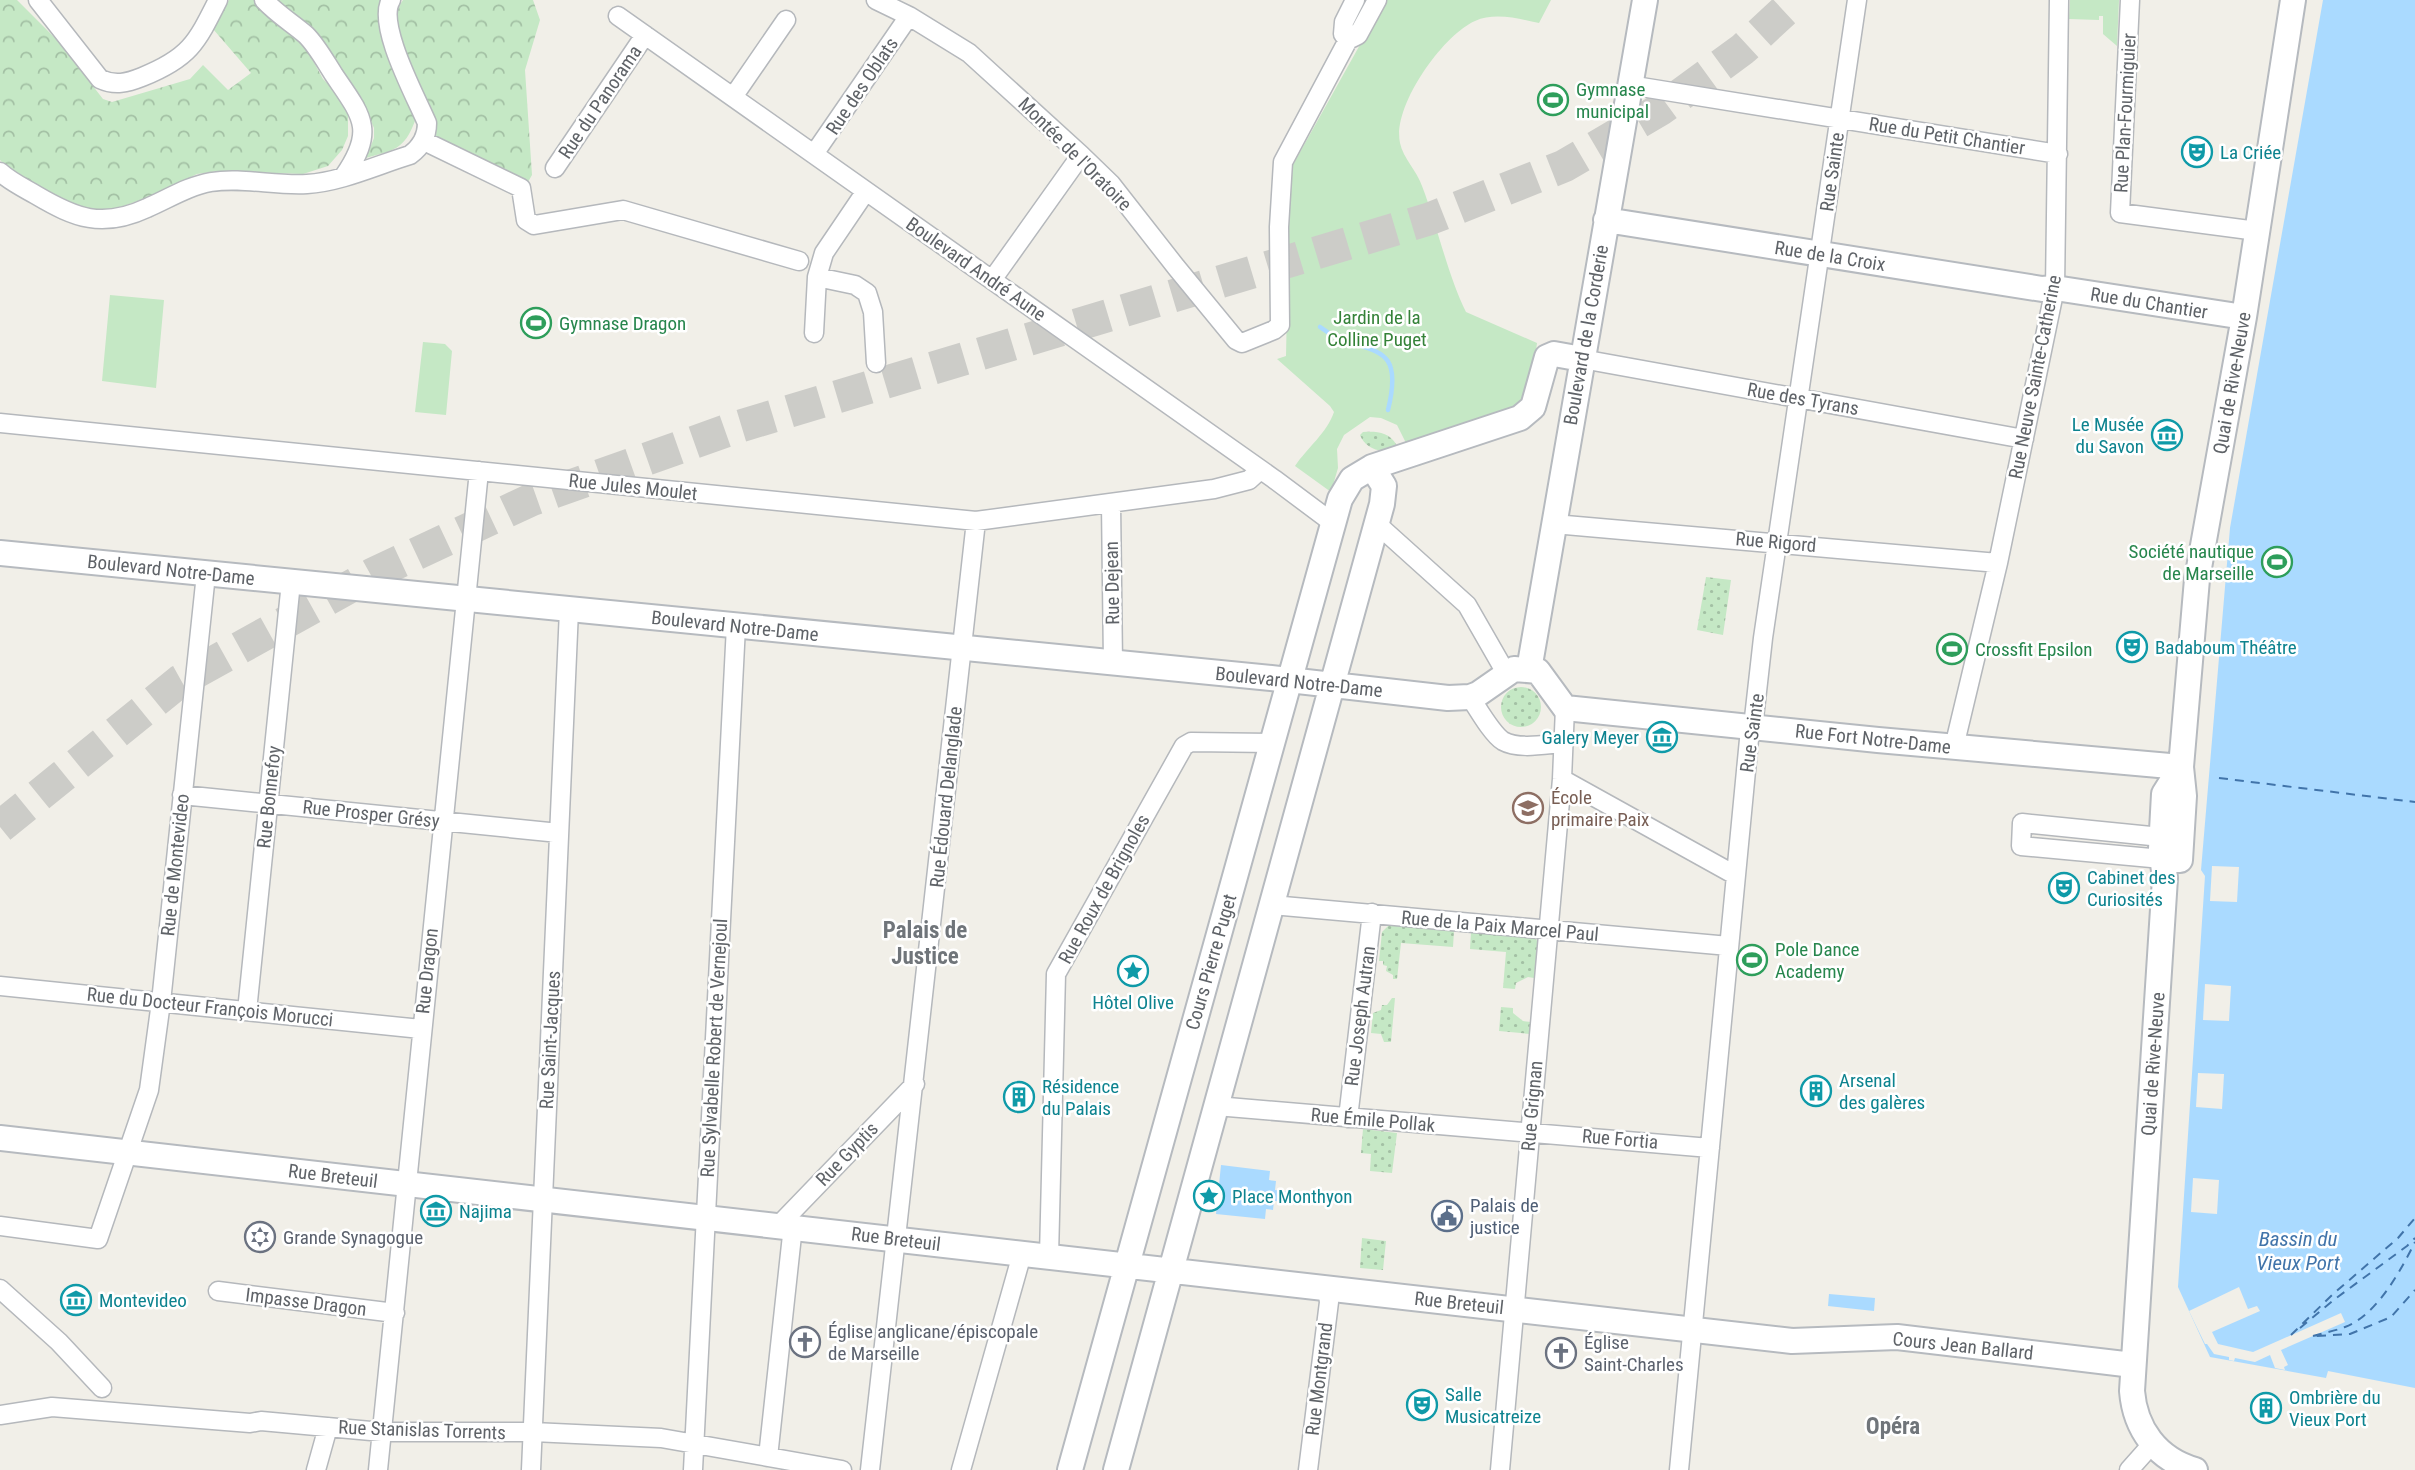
<svg xmlns="http://www.w3.org/2000/svg" width="2415" height="1470" font-family="'Roboto Condensed',sans-serif">
<style>
.grass{fill:url(#grass-dots)}
.forest{fill:url(#forest-crowns)}
.park{fill:#c5e8c5}
.water{fill:#aadaff}
.pier{fill:#f1efe8}
.lines{fill:none;stroke-linecap:round;stroke-linejoin:round}
.stream{stroke:#aadaff;stroke-width:4.5}
.ferry{stroke:#4174aa;stroke-width:2;stroke-dasharray:9 7;stroke-linecap:butt}
.highway-tunnel{stroke:#ccccc8;stroke-width:33;stroke-dasharray:33 17;stroke-linecap:butt}
.street-casing{stroke:#b5b8bc;stroke-width:21}
.secondary-casing{stroke:#b6babf;stroke-width:28}
.street{stroke:#fff;stroke-width:18}
.secondary{stroke:#fff;stroke-width:24}
.labels{text-anchor:middle;dominant-baseline:central;stroke-width:5;stroke-linejoin:round;paint-order:stroke}
.street-label{font-size:19px;fill:#5f6368;stroke:#fff}
.leisure-label{font-size:19px;fill:#27864d;stroke:#fff;text-anchor:start}
.culture-label{font-size:19px;fill:#0d838f;stroke:#fff;text-anchor:start}
.park-label{font-size:19px;fill:#348238;stroke:#fff}
.education-label{font-size:19px;fill:#785e54;stroke:#fff;text-anchor:start}
.service-label{font-size:19px;fill:#4e5e75;stroke:#fff;text-anchor:start}
.worship-label{font-size:19px;fill:#5b616d;stroke:#fff;text-anchor:start}
.water-label{font-size:21px;font-style:italic;fill:#4174aa;stroke:#fff}
.quarter-label{font-size:23px;font-weight:bold;fill:#70757a;stroke:#fff}
</style>
<defs>
<pattern id="grass-dots" width="8" height="8" patternUnits="userSpaceOnUse" patternTransform="scale(1.75)"><rect width="8" height="8" fill="#c5e8c5"/><path d="M2 2h.1M6 6h.1" fill="none" stroke="#a3c0a4" stroke-width="1.8" stroke-linecap="round"/></pattern>
<pattern id="forest-crowns" width="20" height="18" patternUnits="userSpaceOnUse" patternTransform="scale(1.75)"><rect width="20" height="18" fill="#c5e8c5"/><path d="M2 6a3 3 0 1 1 6 0M12 15a3 3 0 1 1 6 0" fill="none" stroke="#a3c0a4"/></pattern>
</defs>
<rect width="100%" height="100%" fill="#f1efe8"/>
<path class="grass" d="M1363,432C1376,431 1389,432 1396,444C1386,457 1365,449 1360,435Z
M1706,577L1731,580L1723,635L1697,630Z
M1501 707a20 20 0 1 1 40 0a20 20 0 1 1-40 0Z
M1389,925L1454,931L1453,947L1401,943L1397,979H1393V975L1386,971L1387,966L1383,965V961H1379L1382,932Z
M1471,932L1535,938L1538,942L1534,978L1528,977L1516,983L1515,989L1503,988L1506,952L1470,949Z
M1392,998H1395L1391,1042H1384L1381,1034L1371,1033L1373,1013L1381,1010L1382,1005H1387Z
M1501,1007L1513,1008V1013L1523,1021L1531,1022L1530,1034L1499,1031Z
M1363,1129L1397,1133L1392,1173L1370,1171L1371,1154L1361,1153Z
M1362,1238L1386,1241L1383,1270L1360,1268Z"/>
<path class="forest" d="M0,0H17L57,40L103,99L112,102L190,79L203,65L228,90L251,73L213,29L229,0H254L300,37L323,79L341,97L348,114V136L342,150L328,166L303,174L218,171L197,174L152,196L109,211L94,212L75,209L12,173L0,160Z
M274,0H384L385,34L415,121C404,150 394,150 366,158L374,138V128L367,112L323,42Z
M403,0H533L540,20L525,70L532,175L528,182H517L436,136C440,98 376,36 403,0Z"/>
<path class="park" d="M1385,0H1551L1539,23C1520,19 1495,12 1475,21C1443,35 1392,106 1400,143C1403,158 1417,171 1422,186C1437,225 1448,276 1466,312L1537,343L1530,394L1525,404L1407,445L1397,425L1381,418L1370,417L1344,435L1337,449L1338,468L1331,492L1295,466C1307,448 1327,433 1334,412L1330,406L1277,359L1286,356L1290,170Z
M2070,0H2119L2117,46L2103,34V16H2099V20L2069,19Z
M110,295L164,300L156,388L102,381Z
M423,342L445,344L452,351L446,415L415,412Z"/>
<path class="water" d="M2323,0H2415V1388L2328,1371L2326,1378L2210,1357L2178,1287L2205,876L2201,870L2230,528Z
M1221,1165L1270,1171L1269,1180L1276,1181L1275,1190L1292,1192L1291,1202L1274,1201L1273,1210L1266,1209L1265,1219L1216,1214Z
M1829,1294L1875,1298L1874,1311L1828,1306Z"/>
<path class="pier" d="M2212,866L2239,867L2237,902L2210,901Z
M2205,984L2231,986L2229,1021L2203,1020Z
M2198,1073L2224,1074L2222,1109L2196,1107Z
M2193,1178L2219,1180L2217,1214L2191,1212Z
M2239,1287L2248,1309L2257,1306L2260,1311L2212,1332L2218,1344L2253,1352L2341,1313L2345,1322L2281,1350L2288,1365L2284,1367L2285,1370L2275,1368L2270,1355L2255,1362L2235,1358L2234,1361L2229,1360V1357L2214,1354L2207,1344H2205L2189,1311Z"/>
<g class="lines">
<path class="stream" d="M1320,327C1361,359 1407,333 1388,410"/>
<path class="ferry" d="M2219,778L2415,802
M2300,1328L2335,1299L2407,1246L2415,1238
M2291,1335L2332,1295L2398,1238L2415,1218
M2313,1336C2323,1333 2335,1331 2345,1327C2377,1315 2401,1270 2415,1242
M2317,1336L2350,1334L2391,1317L2415,1290"/>
<path class="highway-tunnel" d="M0,827L180,681L373,574L531,500L737,427L1429,219L1564,166L1661,109L1743,49L1796,0"/>
<g class="street-casing">
<path id="street" d="M38,0L100,79C115,86 127,83 142,77C189,58 196,44 218,0
M264,0C277,14 292,23 306,35C317,46 325,61 334,75C362,116 376,130 344,176
M876,0L909,16L969,53L1081,155L1111,184L1176,267L1236,340L1242,343L1274,330L1280,325L1279,227L1283,162L1348,40
M2130,0L2120,213L2257,231
M618,16L1274,479L1333,523
M1348,40L1358,35L1377,0
M1348,40L1343,34L1344,22L1355,0
M1629,85L2058,154
M733,97L786,20
M424,141L521,188L526,220L534,225L623,210L799,261
M814,154L909,16
M555,168L645,35
M0,172C11,182 24,188 36,195C75,218 102,229 147,208C168,199 188,186 211,182C242,177 275,186 307,184C341,182 377,165 410,155C421,147 427,137 427,123C416,97 376,24 391,0
M817,277L855,285L867,293L873,312L876,363
M992,280L1081,155
M814,333L817,277L824,253L866,191
M1582,359L2024,439
M0,423L976,521L1214,489L1249,480L1260,470
M1111,503L1113,663
M1377,524L1467,605L1506,673
M1554,524L1998,563
M1470,697C1478,709 1492,734 1503,741C1519,750 1547,744 1563,743
M1954,747L1998,563L2055,288L2059,0
M1562,779L1735,875
M182,795L559,833
M2161,837L2022,823L2021,846L2162,859
M1272,905L1729,946
M0,986L421,1029
M247,1011L291,582
M1216,1106L1710,1148
M1348,1118L1372,913
M779,1225L915,1084
M0,1226L98,1239L149,1090L161,1002L206,574
M1049,1256L1056,974L1184,746L1191,742L1272,743
M0,1289L59,1342L102,1388
M218,1291L395,1313
M0,1415L52,1407L250,1423L261,1421L382,1432H533L661,1438L842,1470
M768,1457L793,1226
M316,1470L328,1427
M378,1470L479,471
M531,1470L569,610
M693,1470L736,626
M870,1470L976,521
M961,1470L1022,1254
M1308,1470L1329,1302L1327,1289
M1500,1470L1562,779L1565,708
M1679,1470L1750,729L1753,727L1763,638L1857,0
M2129,1470L2153,1443"/>
</g>
<g class="secondary-casing">
<path id="secondary" d="M1606,220L2042,289L2055,288L2244,317
M0,553L1271,678L1448,698L1470,697L1478,694L1514,669L1538,671L1565,708L1878,740L2181,767
M1529,670L1645,0
M2181,767L2164,794L2161,849L2165,878L2132,1391C2135,1429 2157,1459 2195,1470
M2162,859L2180,860L2184,796L2181,767L2197,579L2244,317L2293,0
M0,1138L1792,1341L1897,1337L2133,1365
M1070,1470L1340,499L1352,479L1372,467L1520,418L1533,407L1547,357L1554,354L1582,359
M1116,1470L1382,504L1384,486L1372,467"/>
</g>
<use href="#street" class="street"/>
<use href="#secondary" class="secondary"/>
</g>
<defs>
<g id="stadium-ring" transform="scale(1.575)"><circle r="9.5" fill="#fff" stroke="#2e9e5b" stroke-width="1.5"/><path d="M0-5a6.5 5 0 1 0 0 10a6.5 5 0 1 0 0-10ZM-3.5-1.8h7v3.6h-7Z" fill="#2e9e5b"/></g>
<g id="theatre-ring" transform="scale(1.575)"><circle r="9.5" fill="#fff" stroke="#0f9aa8" stroke-width="1.5"/><path d="M-5-5.5Q0-4 5-5.5V0Q5 5 0 6Q-5 5-5 0ZM-3.3-2.5H-1v1.5H-3.3ZM1-2.5H3.3v1.5H1ZM-2.8 1Q0 5.5 2.8 1Z" fill="#0f9aa8"/></g>
<g id="museum-ring" transform="scale(1.575)"><circle r="9.5" fill="#fff" stroke="#0f9aa8" stroke-width="1.5"/><path d="M0-6L6-3V-2H-6V-3ZM-5-1h2V3h-2ZM-1-1h2V3h-2ZM3-1h2V3H3ZM-6 4H6V6H-6Z" fill="#0f9aa8"/></g>
<g id="school-ring" transform="scale(1.575)"><circle r="9.5" fill="#fff" stroke="#8d6e63" stroke-width="1.5"/><path d="M0-5L7-2L0 1L-7-2ZM-4 1L0 2.5L4 1V4Q0 6-4 4Z" fill="#8d6e63"/></g>
<g id="sight-ring" transform="scale(1.575)"><circle r="9.5" fill="#fff" stroke="#0f9aa8" stroke-width="1.5"/><path d="M0-6L1.8-2.2L6-1.7L2.9 1.2L3.7 5.4L0 3.3L-3.7 5.4L-2.9 1.2L-6-1.7L-1.8-2.2Z" fill="#0f9aa8"/></g>
<g id="building-ring" transform="scale(1.575)"><circle r="9.5" fill="#fff" stroke="#0f9aa8" stroke-width="1.5"/><path d="M-4-6H4V6H1V3H-1V6H-4ZM-2.5-4.3h1.7v1.8h-1.7ZM.8-4.3h1.7v1.8H.8ZM-2.5-1h1.7V.8h-1.7ZM.8-1h1.7V.8H.8Z" fill="#0f9aa8"/></g>
<g id="civic-ring" transform="scale(1.575)"><circle r="9.5" fill="#fff" stroke="#5c6f8a" stroke-width="1.5"/><path d="M-.6-6.5H3V-4.5H.6V-3L4-1V1h2V6H-6V1h2V-1L-.6-3ZM-1.2 2.5V6h2.4V2.5Z" fill="#5c6f8a"/></g>
<g id="synagogue-ring" transform="scale(1.575)"><circle r="9.5" fill="#fff" stroke="#6b7280" stroke-width="1.5"/><path d="M0-6.5L5.6 3.2H-5.6ZM0 6.5L5.6-3.2H-5.6Z" fill="#6b7280"/></g>
<g id="church-ring" transform="scale(1.575)"><circle r="9.5" fill="#fff" stroke="#6b7280" stroke-width="1.5"/><path d="M-1.2-6h2.4v3.5h3.3v2.4h-3.3V6h-2.4V-.1h-3.3v-2.4h3.3Z" fill="#6b7280"/></g>
</defs>
<g fill-rule="evenodd">
<use href="#stadium-ring" x="1553" y="100"/>
<use href="#theatre-ring" x="2197" y="152"/>
<use href="#stadium-ring" x="536" y="323"/>
<use href="#museum-ring" x="2167" y="435"/>
<use href="#stadium-ring" x="2277" y="562"/>
<use href="#theatre-ring" x="2132" y="647"/>
<use href="#stadium-ring" x="1952" y="649"/>
<use href="#museum-ring" x="1662" y="737"/>
<use href="#school-ring" x="1528" y="808"/>
<use href="#theatre-ring" x="2064" y="888"/>
<use href="#stadium-ring" x="1752" y="960"/>
<use href="#sight-ring" x="1133" y="971"/>
<use href="#building-ring" x="1816" y="1091"/>
<use href="#building-ring" x="1019" y="1097"/>
<use href="#sight-ring" x="1209" y="1196"/>
<use href="#museum-ring" x="436" y="1211"/>
<use href="#civic-ring" x="1447" y="1216"/>
<use href="#synagogue-ring" x="260" y="1237"/>
<use href="#museum-ring" x="76" y="1300"/>
<use href="#church-ring" x="805" y="1342"/>
<use href="#church-ring" x="1561" y="1353"/>
<use href="#theatre-ring" x="1422" y="1405"/>
<use href="#building-ring" x="2266" y="1408"/>
</g>
<g class="labels">
<g class="street-label">
<text transform="translate(862 86) rotate(-56)">Rue des Oblats</text>
<text transform="translate(600 102) rotate(-56)">Rue du Panorama</text>
<text transform="translate(2125 113) rotate(-87)">Rue Plan-Fourmiguier</text>
<text transform="translate(1947 136) rotate(9)">Rue du Petit Chantier</text>
<text transform="translate(1075 154) rotate(45)">Montée de l'Oratoire</text>
<text transform="translate(1832 172) rotate(-82)">Rue Sainte</text>
<text transform="translate(1830 256) rotate(9)">Rue de la Croix</text>
<text transform="translate(976 269) rotate(35)">Boulevard André Aune</text>
<text transform="translate(2149 303) rotate(9)">Rue du Chantier</text>
<text transform="translate(1586 335) rotate(-80)">Boulevard de la Corderie</text>
<text transform="translate(2035 377) rotate(-79)">Rue Neuve Sainte-Catherine</text>
<text transform="translate(2232 383) rotate(-80)">Quai de Rive-Neuve</text>
<text transform="translate(1803 399) rotate(10)">Rue des Tyrans</text>
<text transform="translate(633 487) rotate(6)">Rue Jules Moulet</text>
<text transform="translate(1776 542) rotate(5)">Rue Rigord</text>
<text transform="translate(171 570) rotate(6)">Boulevard Notre-Dame</text>
<text transform="translate(1112 583) rotate(-91)">Rue Dejean</text>
<text transform="translate(735 626) rotate(6)">Boulevard Notre-Dame</text>
<text transform="translate(1299 682) rotate(6)">Boulevard Notre-Dame</text>
<text transform="translate(1752 733) rotate(-82)">Rue Sainte</text>
<text transform="translate(1873 739) rotate(6)">Rue Fort Notre-Dame</text>
<text transform="translate(269 797) rotate(-84)">Rue Bonnefoy</text>
<text transform="translate(946 797) rotate(-84)">Rue Édouard Delanglade</text>
<text transform="translate(371 814) rotate(6)">Rue Prosper Grésy</text>
<text transform="translate(175 865) rotate(-84)">Rue de Montevideo</text>
<text transform="translate(1104 889) rotate(-61)">Rue Roux de Brignoles</text>
<text transform="translate(1500 926) rotate(5)">Rue de la Paix Marcel Paul</text>
<text transform="translate(1211 962) rotate(-74)">Cours Pierre Puget</text>
<text transform="translate(427 971) rotate(-84)">Rue Dragon</text>
<text transform="translate(210 1007) rotate(6)">Rue du Docteur François Morucci</text>
<text transform="translate(1360 1016) rotate(-83)">Rue Joseph Autran</text>
<text transform="translate(550 1040) rotate(-87)">Rue Saint-Jacques</text>
<text transform="translate(714 1048) rotate(-87)">Rue Sylvabelle Robert de Vernejoul</text>
<text transform="translate(2153 1064) rotate(-86)">Quai de Rive-Neuve</text>
<text transform="translate(1532 1106) rotate(-85)">Rue Grignan</text>
<text transform="translate(1373 1120) rotate(5)">Rue Émile Pollak</text>
<text transform="translate(1620 1139) rotate(5)">Rue Fortia</text>
<text transform="translate(847 1154) rotate(-46)">Rue Gyptis</text>
<text transform="translate(333 1176) rotate(7)">Rue Breteuil</text>
<text transform="translate(896 1239) rotate(7)">Rue Breteuil</text>
<text transform="translate(306 1302) rotate(7)">Impasse Dragon</text>
<text transform="translate(1459 1303) rotate(6)">Rue Breteuil</text>
<text transform="translate(1963 1346) rotate(6)">Cours Jean Ballard</text>
<text transform="translate(1319 1379) rotate(-83)">Rue Montgrand</text>
<text transform="translate(422 1430) rotate(2)">Rue Stanislas Torrents</text>
</g>
<g class="leisure-label">
<text x="1576" y="89">Gymnase<tspan x="1576" dy="22">municipal</tspan></text>
<text x="559" y="323">Gymnase Dragon</text>
<text x="2254" y="551" text-anchor="end">Société nautique<tspan x="2254" dy="22">de Marseille</tspan></text>
<text x="1975" y="649">Crossfit Epsilon</text>
<text x="1775" y="949">Pole Dance<tspan x="1775" dy="22">Academy</tspan></text>
</g>
<g class="culture-label">
<text x="2220" y="152">La Criée</text>
<text x="2144" y="424" text-anchor="end">Le Musée<tspan x="2144" dy="22">du Savon</tspan></text>
<text x="2155" y="647">Badaboum Théâtre</text>
<text x="1639" y="737" text-anchor="end">Galery Meyer</text>
<text x="2087" y="877">Cabinet des<tspan x="2087" dy="22">Curiosités</tspan></text>
<text x="1133" y="1002" text-anchor="middle">Hôtel Olive</text>
<text x="1839" y="1080">Arsenal<tspan x="1839" dy="22">des galères</tspan></text>
<text x="1042" y="1086">Résidence<tspan x="1042" dy="22">du Palais</tspan></text>
<text x="1232" y="1196">Place Monthyon</text>
<text x="459" y="1211">Najima</text>
<text x="99" y="1300">Montevideo</text>
<text x="1445" y="1394">Salle<tspan x="1445" dy="22">Musicatreize</tspan></text>
<text x="2289" y="1397">Ombrière du<tspan x="2289" dy="22">Vieux Port</tspan></text>
</g>
<g class="park-label">
<text x="1377" y="317">Jardin de la<tspan x="1377" dy="22">Colline Puget</tspan></text>
</g>
<g class="education-label">
<text x="1551" y="797">École<tspan x="1551" dy="22">primaire Paix</tspan></text>
</g>
<g class="service-label">
<text x="1470" y="1205">Palais de<tspan x="1470" dy="22">justice</tspan></text>
</g>
<g class="worship-label">
<text x="283" y="1237">Grande Synagogue</text>
<text x="828" y="1331">Église anglicane/épiscopale<tspan x="828" dy="22">de Marseille</tspan></text>
<text x="1584" y="1342">Église<tspan x="1584" dy="22">Saint-Charles</tspan></text>
</g>
<g class="water-label">
<text x="2298" y="1239">Bassin du<tspan x="2298" dy="24">Vieux Port</tspan></text>
</g>
<g class="quarter-label">
<text x="925" y="930">Palais de<tspan x="925" dy="26">Justice</tspan></text>
<text x="1893" y="1426">Opéra</text>
</g>
</g>
</svg>
